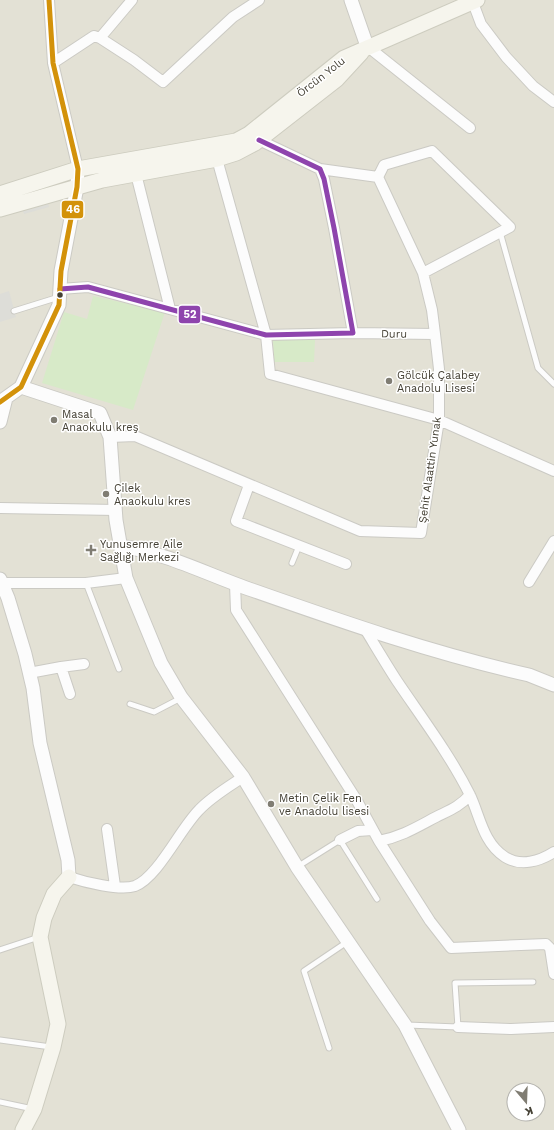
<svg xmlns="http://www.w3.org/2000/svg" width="554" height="1130" font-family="'Work Sans',sans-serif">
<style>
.residential{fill:#e3e1d5;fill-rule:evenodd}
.green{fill:#d7eac8}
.parking{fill:#ddddd8}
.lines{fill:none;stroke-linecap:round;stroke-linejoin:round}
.service-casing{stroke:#cbcac4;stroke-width:7}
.minor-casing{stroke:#cbcac4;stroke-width:12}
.tertiary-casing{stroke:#cbcac4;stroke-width:15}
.secondary-casing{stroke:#cdccbf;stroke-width:17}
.service{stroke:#fcfcfc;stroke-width:5}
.minor{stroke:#fcfcfc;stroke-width:10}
.tertiary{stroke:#fcfcfc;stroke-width:13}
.secondary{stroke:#f6f5ed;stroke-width:15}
.bus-1-casing{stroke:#fff;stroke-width:8}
.bus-2-casing{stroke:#fff;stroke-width:8}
.bus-1{stroke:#8e44ad;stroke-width:5}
.bus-2{stroke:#d3920a;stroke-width:5}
.bus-dot{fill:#444034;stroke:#fff;stroke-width:1.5}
.poi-dot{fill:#807d73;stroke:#fff;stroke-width:1.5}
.labels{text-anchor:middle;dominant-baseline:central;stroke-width:3;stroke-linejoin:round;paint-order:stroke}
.street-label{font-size:11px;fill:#444034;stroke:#fff}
.poi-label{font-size:11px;fill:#444034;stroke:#fff;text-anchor:start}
.line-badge{stroke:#fff;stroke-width:1.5}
.badge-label{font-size:11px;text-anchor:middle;font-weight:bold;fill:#fff}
</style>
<rect width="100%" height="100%" fill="#eeeee8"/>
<path class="residential" d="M0,0H554V1130H0ZM514,1090H538V1114H514Z"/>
<path class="green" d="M93,296L165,312L133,410L42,383L64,312L87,319Z
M273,340H315L314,362H274Z"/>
<path class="parking" d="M47,200L49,207L24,214L22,208Z
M9,291L16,317L0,322V294Z"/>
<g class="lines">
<g class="service-casing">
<path id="service" d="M500,232L538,368L554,384
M14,311L59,297
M292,563L299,546
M86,583L119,669
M130,704L154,712L181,698
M297,867L340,840L377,899
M0,950L39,937
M407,1025L458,1027L455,983L533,982
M0,1040L51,1047
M329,1048L304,971L347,942
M0,1102L33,1109"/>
</g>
<g class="minor-casing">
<path id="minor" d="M49,0L53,63L78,169
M472,0L481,24L506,57L533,86L554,102
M100,38L134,60L163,82L233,17L259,0
M367,46L470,128
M53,63L94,36L100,38L132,0
M217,159L266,335L270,374L439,420L554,471
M136,174L170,309
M378,177L384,165L432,151L510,227L423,273
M60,289L88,287L266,335L353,333L334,228L324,179L320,169L259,140
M353,333L435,334
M110,437L135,436L360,531L421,533L439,420V369L435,334L432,310L423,273L378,177L320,169
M249,485L236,521L346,564
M0,508L116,510
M529,582L554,541
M0,583H86L126,578
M235,584L236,610L356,799L379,841C401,837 417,827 436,817C450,810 459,807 470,795
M365,629C376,647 386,664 397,681C422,718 450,755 470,795C480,816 483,843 505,857C521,867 540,861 554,852
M61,667L84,664
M29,673L61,667L70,694
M107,829L115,886
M340,840L358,831L372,830
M379,841L430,921L451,948L546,944L550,948L554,974
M69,877C84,882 120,891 135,886C158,877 180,829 199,810C211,797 228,787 243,777
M458,1027L511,1029L554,1027"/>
</g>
<g class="tertiary-casing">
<path id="tertiary" d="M351,0L367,46
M21,387L100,413L110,437L116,520L126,578L161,663L181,697L243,777L297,867L405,1025L459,1130
M0,402L21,387L59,305L61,271L77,187L78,169
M0,422L6,398
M120,546C167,553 208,575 252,590C343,622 435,654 529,675L554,685
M0,579L8,598L25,654L33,688L40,743L68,860L69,877"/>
</g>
<g class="secondary-casing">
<path id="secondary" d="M0,194L78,169L236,141L249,134L344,58L477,0
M0,209L102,180L217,159L236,153L255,143L337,79L361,53
M23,1130L34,1109L53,1047L58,1024L40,937L44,918L54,894L69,877"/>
</g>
<use href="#service" class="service"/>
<use href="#minor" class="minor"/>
<use href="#tertiary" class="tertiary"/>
<use href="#secondary" class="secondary"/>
<g class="bus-1-casing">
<path id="bus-1" d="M60,289L88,287L266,335L353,333L334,228L324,179L320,169L259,140"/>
</g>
<g class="bus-2-casing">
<path id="bus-2" d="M0,402L21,387L59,305L61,271L77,187L78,169L53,63L49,0"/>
</g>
<use href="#bus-1" class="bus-1"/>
<use href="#bus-2" class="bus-2"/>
</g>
<circle class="bus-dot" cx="60" cy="295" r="3.5"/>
<g class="poi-dot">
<circle cx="389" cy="381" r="4"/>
<circle cx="54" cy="420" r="4"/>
<circle cx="106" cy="494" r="4"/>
<path d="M89 544h4v4h4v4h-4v4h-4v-4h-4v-4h4z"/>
<circle cx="271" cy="804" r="4"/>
</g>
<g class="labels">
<g class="street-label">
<text transform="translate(321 77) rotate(-38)">Örcün Yolu</text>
<text transform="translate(394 334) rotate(1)">Duru</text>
<text transform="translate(430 470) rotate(-82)">Şehit Alaattin Yunak</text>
</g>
<g class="poi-label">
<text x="397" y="375">Gölcük Çalabey<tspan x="397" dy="13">Anadolu Lisesi</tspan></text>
<text x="62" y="414">Masal<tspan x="62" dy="13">Anaokulu kreş</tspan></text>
<text x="114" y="488">Çilek<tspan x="114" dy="13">Anaokulu kres</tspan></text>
<text x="100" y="544">Yunusemre Aile<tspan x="100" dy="13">Sağlığı Merkezi</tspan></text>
<text x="279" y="798">Metin Çelik Fen<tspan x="279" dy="13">ve Anadolu lisesi</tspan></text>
</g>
</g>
<g class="line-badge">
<rect x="61" y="200" width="23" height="19" rx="4" fill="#d3920a"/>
<rect x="178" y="305" width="23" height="19" rx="4" fill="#8e44ad"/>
</g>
<g class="badge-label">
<text x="73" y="213">46</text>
<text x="190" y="318">52</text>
</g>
<g transform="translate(526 1102) rotate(161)"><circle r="19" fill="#ffffff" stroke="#b4b3ae"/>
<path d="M0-3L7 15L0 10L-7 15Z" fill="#807d73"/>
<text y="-6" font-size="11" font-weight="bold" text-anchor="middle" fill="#444034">K</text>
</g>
</svg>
